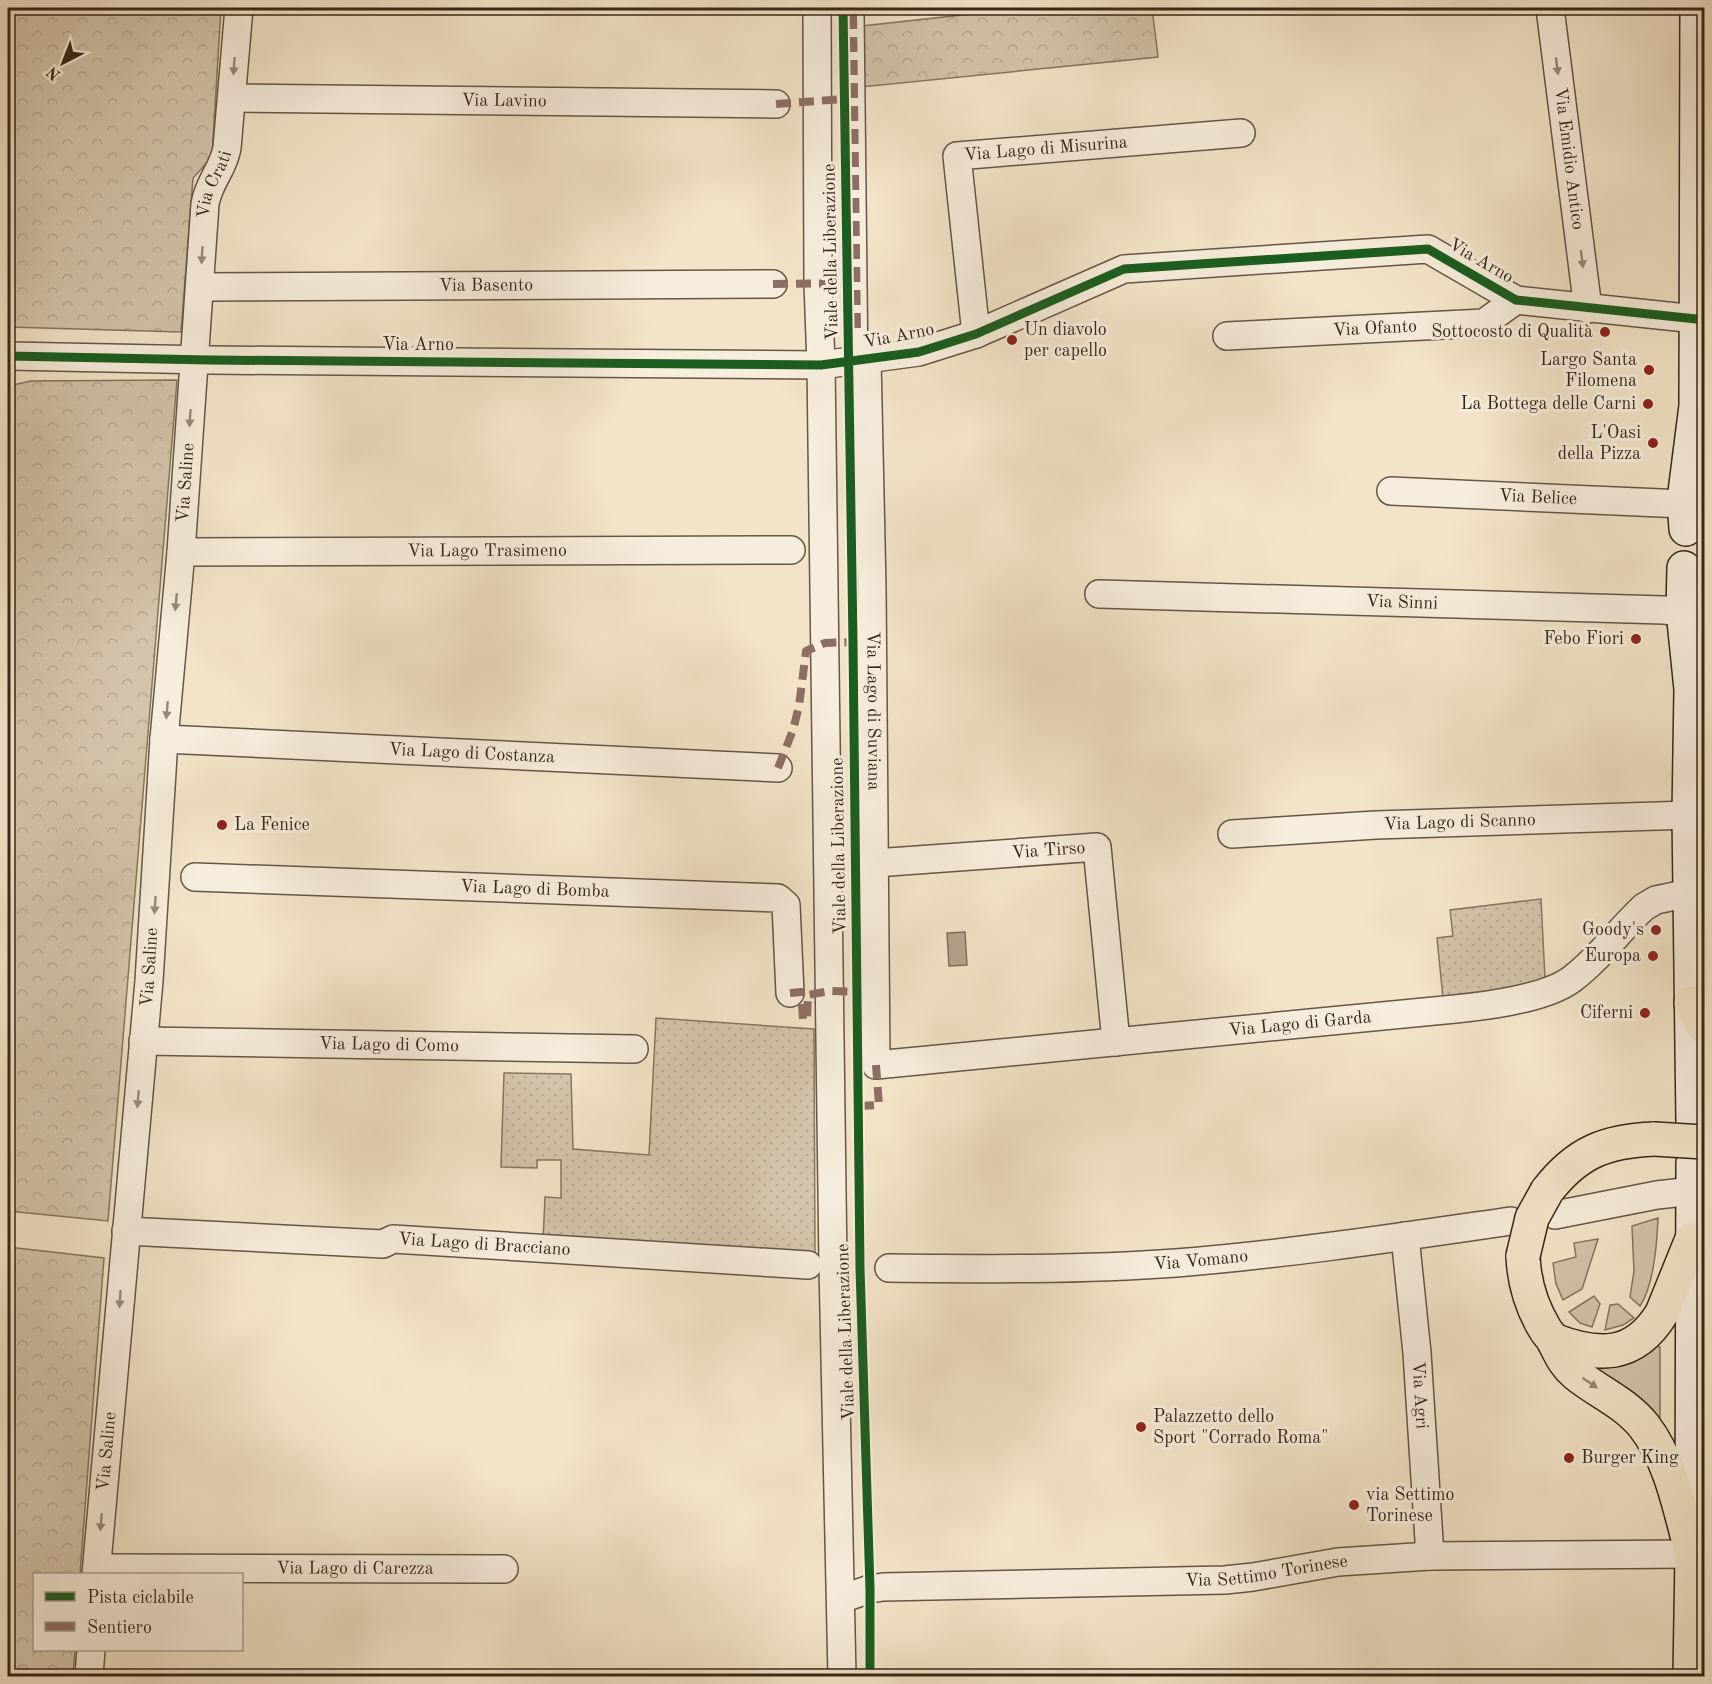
<svg xmlns="http://www.w3.org/2000/svg" width="1712" height="1684" font-family="'Old Standard TT',serif">
<style>
.grass{fill:#d3c4ab;stroke:#847662;stroke-width:1.5}
.park{fill:url(#park-crowns);stroke:#847662;stroke-width:1.5}
.garden{fill:url(#garden-dots);stroke:#847662;stroke-width:1.5}
.water{fill:#b3a48e;stroke:#817260;stroke-width:1.5}
.lines{fill:none;stroke-linecap:round;stroke-linejoin:round}
.pedestrian-casing{stroke:#655646;stroke-width:24}
.minor-casing{stroke:#655646;stroke-width:30}
.secondary-casing{stroke:#36271a;stroke-width:36}
.primary-casing{stroke:#36271a;stroke-width:36}
.trunk-casing{stroke:#36271a;stroke-width:36}
.pedestrian{stroke:#f7eddc;stroke-width:21}
.minor{stroke:#f7eddc;stroke-width:27}
.secondary{stroke:#f7eddc;stroke-width:33}
.primary{stroke:#f3e4c9;stroke-width:33}
.trunk{stroke:#f3e4c9;stroke-width:33}
.trunk-bridge-casing{stroke:#36271a;stroke-width:36;stroke-linecap:butt}
.trunk-bridge{stroke:#f3e4c9;stroke-width:33}
.quiet{stroke:#8d6e63;stroke-width:8;stroke-dasharray:15 8;stroke-linecap:butt}
.cycleway-casing{stroke:#f7eddc;stroke-width:13}
.cycleway{stroke:#1b5e20;stroke-width:9}
.oneway{fill:#968a7b}
.oneway2{fill:#948672}
.poi-dot{fill:#8f2418;stroke:#f7eddc;stroke-width:2}
.labels{text-anchor:middle;dominant-baseline:central;stroke-width:6;stroke-linejoin:round;paint-order:stroke}
.street-label{font-size:18px;fill:#36271a;stroke:#f7eddc}
.poi-label{font-size:18px;fill:#36271a;stroke:#f7eddc;text-anchor:end}
</style>
<defs>
<pattern id="park-crowns" width="20" height="18" patternUnits="userSpaceOnUse" patternTransform="scale(1.5)"><rect width="20" height="18" fill="#d3c4ab"/><path d="M2 6a3 3 0 1 1 6 0M12 15a3 3 0 1 1 6 0" fill="none" stroke="#b6a893"/></pattern>
<pattern id="garden-dots" width="8" height="8" patternUnits="userSpaceOnUse" patternTransform="scale(1.5)"><rect width="8" height="8" fill="#d3c4ab"/><path d="M2 2h.1M6 6h.1" fill="none" stroke="#b6a893" stroke-width="1.8" stroke-linecap="round"/></pattern>
</defs>
<rect width="100%" height="100%" fill="#f3e4c9"/>
<filter id="stains"><feTurbulence type="fractalNoise" baseFrequency=".00333" numOctaves="4"/><feColorMatrix values="0 0 0 0 .2 0 0 0 0 .09 0 0 0 0 .02 0 0 0 .5 -.17"/></filter>
<radialGradient id="worn" r=".72"><stop offset=".6" stop-color="#630" stop-opacity="0"/><stop offset="1" stop-color="#630" stop-opacity=".3"/></radialGradient>
<path class="grass" d="M1658,1218C1657,1244 1654,1285 1640,1306L1630,1297L1634,1271L1632,1226Z
M1598,1239L1582,1289L1563,1300L1556,1284L1553,1263L1576,1257L1574,1243Z
M1594,1296L1600,1304L1592,1327L1580,1323L1569,1312Z
M1618,1304L1634,1318L1623,1325L1605,1330L1610,1305Z
M1655,1345L1660,1347V1419L1654,1418L1578,1363Z"/>
<path class="park" d="M8,8H221L212,157L193,178L181,332L8,327Z
M1026,8H1152L1158,57L861,87L862,26Z
M177,380L108,1221L8,1211V386L31,381Z
M8,1247L104,1258L80,1574H34V1650H75L73,1676H8Z"/>
<path class="garden" d="M1541,899L1545,979L1504,992L1443,998L1437,938L1453,936L1450,910Z
M656,1018L814,1029L815,1255L543,1242L545,1197L561,1198V1160H537V1168L501,1167L504,1073L571,1074L573,1149L649,1155Z"/>
<path class="water" d="M965,932L967,965L949,966L947,933Z"/>
<g class="lines">
<g class="pedestrian-casing">
<path id="pedestrian" d="M853,14L857,374"/>
</g>
<g class="minor-casing">
<g id="minor">
<path d="M817,8L818,284L821,365L833,1266L842,1676"/>
<path id="s1" d="M1550,8L1588,309"/>
<path id="s2" d="M232,98L776,104"/>
<path id="s3" d="M200,287L773,284"/>
<path id="s4" d="M976,334L957,156L1241,133"/>
<path id="s5" d="M1227,336L1484,323L1516,300"/>
<path d="M8,356L210,360L821,365L919,352L976,334L1124,269L1428,249L1516,300L1696,319"/>
<path id="s6" d="M867,359L872,588L876,1065L1455,1009C1487,1006 1547,998 1572,979C1599,959 1619,930 1644,907L1656,900L1689,893"/>
<path id="s7" d="M1391,491L1684,504"/>
<path id="s8" d="M181,552L791,550"/>
<path id="s9" d="M1099,594L1664,610L1704,614"/>
<path id="s10" d="M164,739L778,768"/>
<path id="s11" d="M1232,834L1376,825L1689,815"/>
<path id="s12" d="M875,863L1097,847L1116,1042"/>
<path id="s13" d="M195,877L778,898L786,905L790,993"/>
<path id="s14" d="M143,1041L634,1049"/>
<path d="M1555,1215L1657,1195L1693,1191"/>
<path id="s15" d="M126,1231L383,1244L393,1239L808,1265"/>
<path id="s16" d="M1405,1236L1417,1353L1430,1556"/>
<path id="s17" d="M889,1268C984,1269 1081,1270 1176,1263C1288,1254 1400,1237 1511,1221"/>
<path id="s18" d="M97,1568L504,1569"/>
<path id="s19" d="M96,1574L149,981L164,739L181,552L205,204C209,181 223,170 227,148L239,8"/>
<path id="s20" d="M841,1599L870,1589L883,1587L1225,1580L1253,1577L1338,1562L1430,1556L1692,1554"/>
<path d="M89,1676L91,1650"/>
</g>
</g>
<g class="secondary-casing">
<path id="secondary" d="M1686,529L1684,500L1696,406L1697,8
M1684,568L1683,611L1691,689L1689,815L1693,1123
M1692,1534L1693,1163"/>
</g>
<g class="primary-casing">
<path id="primary" d="M1690,1676L1692,1554"/>
</g>
<g class="trunk-casing">
<path id="trunk" d="M1691,1003L1704,1028
M1547,1191C1577,1152 1606,1141 1654,1139
M1523,1256C1524,1282 1531,1306 1545,1329C1547,1333 1551,1336 1553,1340C1560,1353 1564,1364 1576,1374C1598,1392 1626,1403 1644,1426C1672,1462 1680,1511 1692,1554
M1553,1340C1598,1357 1634,1359 1662,1313L1692,1239"/>
</g>
<use href="#pedestrian" class="pedestrian"/>
<use href="#minor" class="minor"/>
<use href="#secondary" class="secondary"/>
<use href="#primary" class="primary"/>
<use href="#trunk" class="trunk"/>
<g class="trunk-bridge-casing">
<path id="trunk-bridge" d="M1654,1139L1704,1142
M1523,1256L1532,1218L1547,1191"/>
</g>
<use href="#trunk-bridge" class="trunk-bridge"/>
<path class="quiet" d="M853,14L857,333
M776,104L844,99
M773,284L848,283
M778,768L793,730L799,706L806,651L825,643L853,642
M790,993L801,992L803,1019L807,1020L808,995L830,991L858,992
M859,1106L879,1105L876,1065"/>
<g class="cycleway-casing">
<path id="cycleway" d="M843,8L853,642L860,1268L870,1589V1676
M8,356L210,360L821,365L919,352L976,334L1124,269L1428,249L1516,300L1696,319"/>
</g>
<use href="#cycleway" class="cycleway"/>
</g>
<defs><path id="oneway-solid" d="M-6-.8H1V-3.2L6.5 0L1 3.2V.8H-6Z" transform="scale(1.5)"/></defs>
<g class="oneway">
<use href="#oneway-solid" transform="translate(234 66) rotate(94)"/>
<use href="#oneway-solid" transform="translate(1557 66) rotate(83)"/>
<use href="#oneway-solid" transform="translate(202 255) rotate(93)"/>
<use href="#oneway-solid" transform="translate(1582 259) rotate(83)"/>
<use href="#oneway-solid" transform="translate(190 418) rotate(94)"/>
<use href="#oneway-solid" transform="translate(176 602) rotate(96)"/>
<use href="#oneway-solid" transform="translate(167 710) rotate(95)"/>
<use href="#oneway-solid" transform="translate(155 905) rotate(94)"/>
<use href="#oneway-solid" transform="translate(138 1099) rotate(95)"/>
<use href="#oneway-solid" transform="translate(120 1299) rotate(94)"/>
<use href="#oneway-solid" transform="translate(101 1522) rotate(95)"/>
</g>
<use class="oneway2" href="#oneway-solid" transform="translate(1590 1383) rotate(34)"/>
<g class="poi-dot">
<circle cx="1605" cy="332" r="6"/>
<circle cx="1012" cy="340" r="6"/>
<circle cx="1649" cy="370" r="6"/>
<circle cx="1648" cy="404" r="6"/>
<circle cx="1653" cy="443" r="6"/>
<circle cx="1636" cy="639" r="6"/>
<circle cx="222" cy="825" r="6"/>
<circle cx="1656" cy="930" r="6"/>
<circle cx="1653" cy="956" r="6"/>
<circle cx="1645" cy="1013" r="6"/>
<circle cx="1141" cy="1427" r="6"/>
<circle cx="1569" cy="1458" r="6"/>
<circle cx="1354" cy="1505" r="6"/>
</g>
<g class="labels">
<g class="street-label">
<text stroke="none"><textPath href="#s2" startOffset="272">Via Lavino</textPath></text>
<text stroke="none"><textPath href="#s4" startOffset="268">Via Lago di Misurina</textPath></text>
<text stroke="none"><textPath href="#s1" startOffset="152">Via Emidio Antico</textPath></text>
<text stroke="none"><textPath href="#s19" startOffset="1396">Via Crati</textPath></text>
<text transform="translate(831 252) rotate(-91)">Viale della Liberazione</text>
<text transform="translate(1481 261) rotate(30)">Via Arno</text>
<text stroke="none"><textPath href="#s3" startOffset="286">Via Basento</textPath></text>
<text stroke="none"><textPath href="#s5" startOffset="148">Via Ofanto</textPath></text>
<text transform="translate(899 336) rotate(-11)">Via Arno</text>
<text x="418" y="345">Via Arno</text>
<text stroke="none"><textPath href="#s19" startOffset="1095">Via Saline</textPath></text>
<text stroke="none"><textPath href="#s7" startOffset="147">Via Belice</textPath></text>
<text stroke="none"><textPath href="#s8" startOffset="306">Via Lago Trasimeno</textPath></text>
<text stroke="none"><textPath href="#s9" startOffset="303">Via Sinni</textPath></text>
<text stroke="none"><textPath href="#s6" startOffset="352">Via Lago di Suviana</textPath></text>
<text stroke="none"><textPath href="#s10" startOffset="308">Via Lago di Costanza</textPath></text>
<text stroke="none"><textPath href="#s11" startOffset="228">Via Lago di Scanno</textPath></text>
<text transform="translate(839 846) rotate(-91)">Viale della Liberazione</text>
<text stroke="none"><textPath href="#s12" startOffset="174">Via Tirso</textPath></text>
<text stroke="none"><textPath href="#s13" startOffset="340">Via Lago di Bomba</textPath></text>
<text stroke="none"><textPath href="#s19" startOffset="609">Via Saline</textPath></text>
<text stroke="none"><textPath href="#s6" startOffset="1132">Via Lago di Garda</textPath></text>
<text stroke="none"><textPath href="#s14" startOffset="246">Via Lago di Como</textPath></text>
<text stroke="none"><textPath href="#s15" startOffset="360">Via Lago di Bracciano</textPath></text>
<text stroke="none"><textPath href="#s17" startOffset="312">Via Vomano</textPath></text>
<text transform="translate(846 1332) rotate(-92)">Viale della Liberazione</text>
<text stroke="none"><textPath href="#s16" startOffset="160">Via Agri</textPath></text>
<text stroke="none"><textPath href="#s19" startOffset="123">Via Saline</textPath></text>
<text stroke="none"><textPath href="#s18" startOffset="258">Via Lago di Carezza</textPath></text>
<text stroke="none"><textPath href="#s20" startOffset="428">Via Settimo Torinese</textPath></text>
</g>
<g class="poi-label">
<text x="1024" y="330" text-anchor="start">Un diavolo<tspan x="1024" dy="21">per capello</tspan></text>
<text x="1593" y="332">Sottocosto di Qualità</text>
<text x="1637" y="360">Largo Santa<tspan x="1637" dy="21">Filomena</tspan></text>
<text x="1636" y="404">La Bottega delle Carni</text>
<text x="1641" y="433">L'Oasi<tspan x="1641" dy="21">della Pizza</tspan></text>
<text x="1624" y="639">Febo Fiori</text>
<text x="234" y="825" text-anchor="start">La Fenice</text>
<text x="1644" y="930">Goody's</text>
<text x="1641" y="956">Europa</text>
<text x="1633" y="1013">Ciferni</text>
<text x="1153" y="1417" text-anchor="start">Palazzetto dello<tspan x="1153" dy="21">Sport "Corrado Roma"</tspan></text>
<text x="1581" y="1458" text-anchor="start">Burger King</text>
<text x="1366" y="1495" text-anchor="start">via Settimo<tspan x="1366" dy="21">Torinese</tspan></text>
</g>
</g>
<rect width="1712" height="1684" fill="none" stroke="#f3e4c9" stroke-width="30"/>
<rect x="9" y="9" width="1694" height="1666" fill="none" stroke="#36271a" stroke-width="3"/>
<rect x="15" y="15" width="1682" height="1654" fill="none" stroke="#36271a" stroke-width="1.5"/>
<rect x="33" y="1573" width="210" height="78" fill="#f7eddc" stroke="#aa9e8e" stroke-width="1.5"/>
<rect x="45" y="1592" width="30" height="9" fill="#1b5e20" stroke="#aa9e8e" stroke-width="1.5"/>
<text x="87" y="1603" font-size="18" fill="#36271a">Pista ciclabile</text>
<rect x="45" y="1622" width="30" height="9" fill="#8d6e63" stroke="#aa9e8e" stroke-width="1.5"/>
<text x="87" y="1633" font-size="18" fill="#36271a">Sentiero</text>
<g transform="translate(63 63) rotate(222)" stroke="#f7eddc" stroke-width="4.5" paint-order="stroke">
<path d="M0-4.5L10 22L0 15L-10 22Z" fill="#36271a"/>
<text y="-9" font-size="16" font-weight="bold" text-anchor="middle" fill="#36271a">N</text>
</g>
<rect width="100%" height="100%" filter="url(#stains)"/>
<rect width="100%" height="100%" fill="url(#worn)"/>
</svg>
